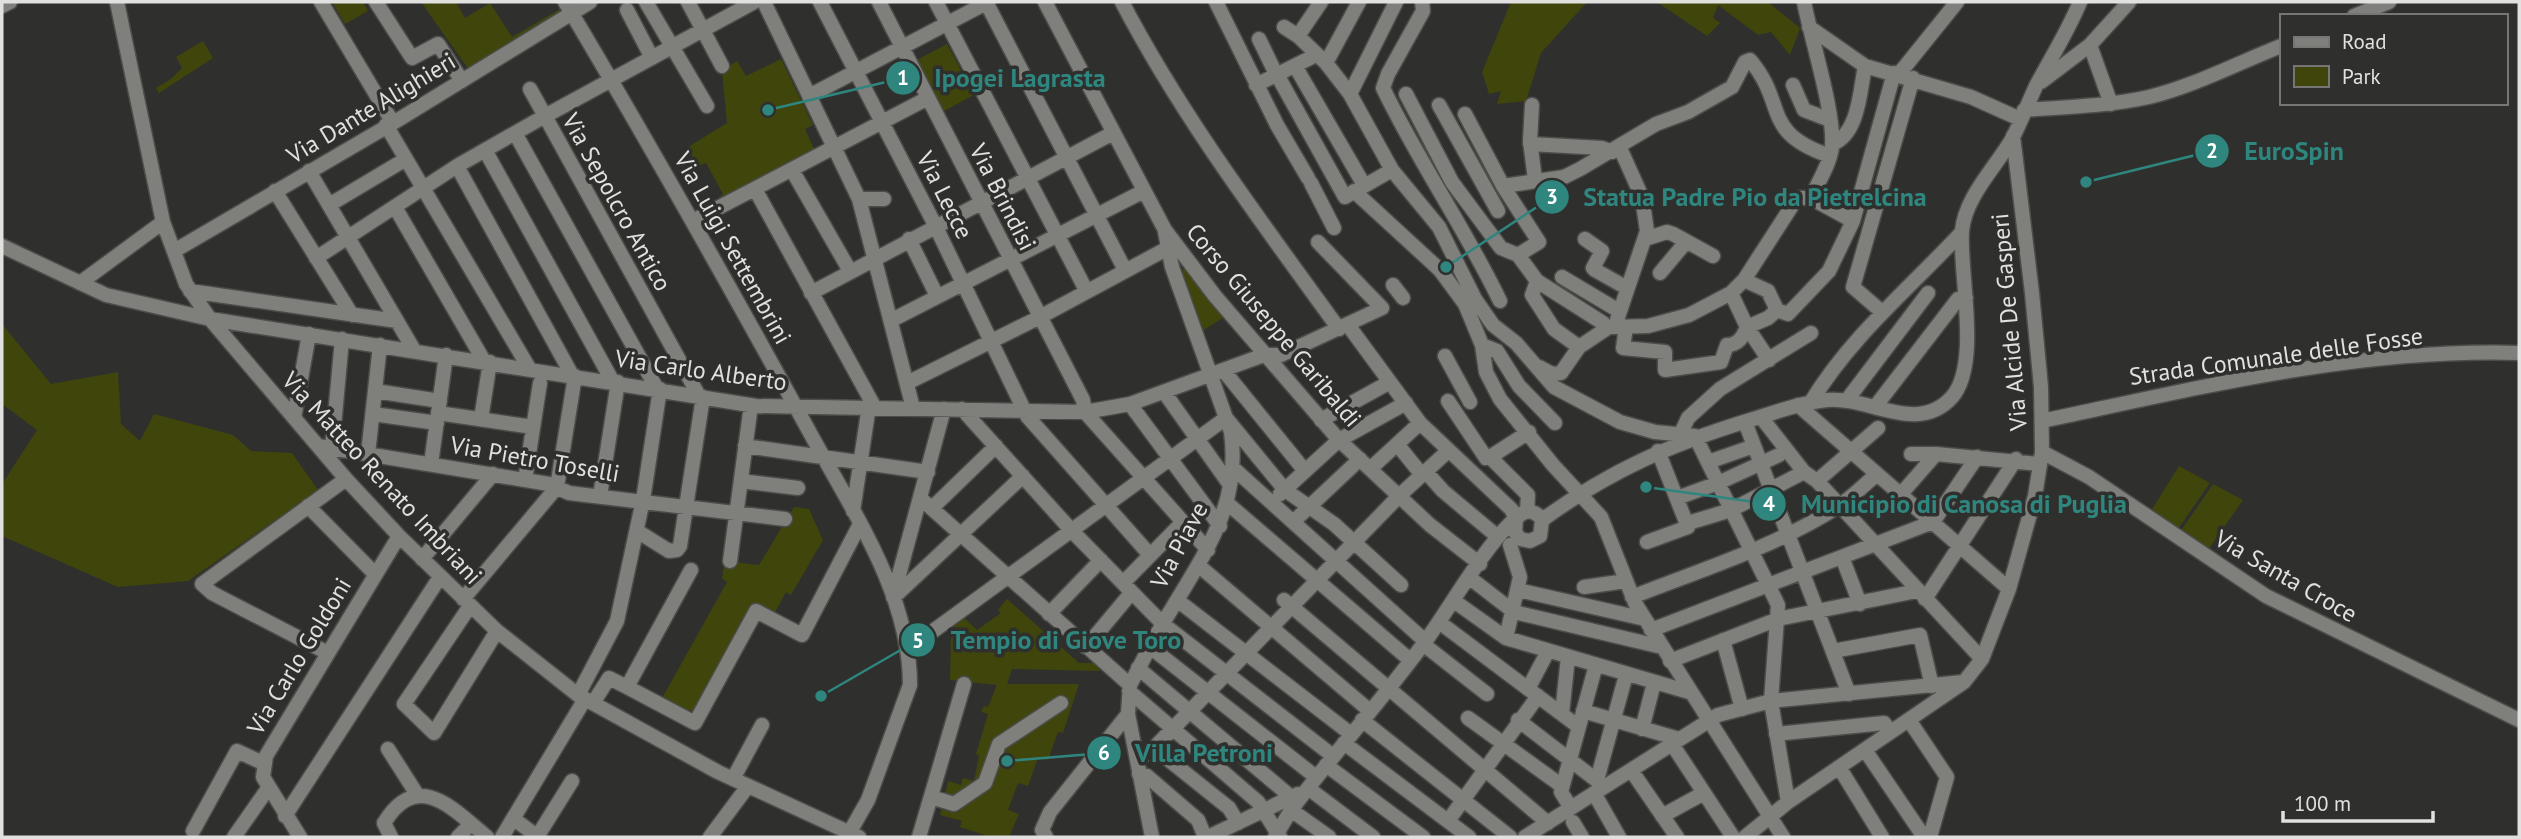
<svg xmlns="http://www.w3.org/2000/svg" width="2521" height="839" font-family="'PT Sans',sans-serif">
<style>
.green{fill:#40450c}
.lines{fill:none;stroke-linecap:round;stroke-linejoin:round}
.minor-casing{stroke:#4c4c4a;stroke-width:17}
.minor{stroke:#7f7f7c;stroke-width:14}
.labels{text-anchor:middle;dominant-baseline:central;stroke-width:7;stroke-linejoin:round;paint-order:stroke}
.street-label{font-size:24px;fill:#e1e1df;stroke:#2f302d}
.leader{fill:none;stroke:#2e867f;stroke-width:2.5}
.callout-dot{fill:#2e867f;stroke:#2f302d;stroke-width:2.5}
.mark-label{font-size:21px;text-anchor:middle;font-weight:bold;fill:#fff}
.callout-label{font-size:26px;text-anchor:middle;font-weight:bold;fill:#2e867f;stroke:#2f302d;stroke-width:7;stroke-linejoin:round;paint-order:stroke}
</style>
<rect width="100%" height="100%" fill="#2f302d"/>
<path class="green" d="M332,2H363L368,11L345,24Z
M421,2H456L465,18L490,3L512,37L560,9L563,14L469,70Z
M1511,2H1587L1541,53L1526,101L1497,104L1501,91L1489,94L1482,72Z
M1657,2H1768L1800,28L1790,55L1771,32L1758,35L1718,5L1713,18L1720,23L1707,36Z
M203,41L213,58L159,93L156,88L171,79L182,68L176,57Z
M947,44L974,95L942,112L915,61Z
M781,59L813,125L805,129L815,151L722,201L719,198L723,194L706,163L697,166L688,147L727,123L722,71L737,61L746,76Z
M1187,267L1226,316L1202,331L1180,271Z
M2,324L51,384L118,372L121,424L140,441L154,414L233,435L251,451L292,453L318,490L188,581L118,587L2,536V484L37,430L2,404Z
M2179,466L2210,483L2178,529L2151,511Z
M2213,484L2243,500L2208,550L2180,532Z
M794,507L809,509L823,540L791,595L786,592L774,614L754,603L694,712L661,700L727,582L722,578L725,561L759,565Z
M1007,599L1079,663H1097L1100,671L1012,669L1007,684H1079L1063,733L1058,732L1048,760L1038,758L1028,786L1018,783L1008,810L1019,814L1009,837H991L960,827L962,821L940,815L948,781L961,785L963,778L974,781L979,756L976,754L988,714L981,712L984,706L988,707L997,685L950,680L951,634L956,632L953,622L962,616L977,630L1001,613L998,610Z"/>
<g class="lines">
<g class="minor-casing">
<path id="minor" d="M117,2L163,222L186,284L210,319L346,479L399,536L497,631L578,695L718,772L859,837
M321,2L393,123
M376,2L412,58L438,44L462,81
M565,2C649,143 730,287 809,431C851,509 910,593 910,685L868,800L847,837
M646,2L707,106
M688,2L722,66
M764,2L859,199L913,408
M820,2L935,225L1027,416L1150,555
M879,2L1083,400L1085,412L1208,550
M936,2L1086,290
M986,2L1125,270
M1045,2L1165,230L1215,296L1339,440L1430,525L1480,564
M1122,2C1182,117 1263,224 1339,329
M1216,2L1277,125L1308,178
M1422,2L1423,11L1388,74L1383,88C1418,161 1465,228 1500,301
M2,6L10,2
M627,10L652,58
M2354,16L2389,2
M1284,27L1298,36L1326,63L1350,94L1392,170L1439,227L1475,299L1493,325L1516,343L1554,387L1620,422L1655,432L1695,436L1778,605L1771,701L1788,802
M1809,27L1865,66L1971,97L2020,119
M1298,36L1321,2
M1259,39L1275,72
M2090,45L2111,104
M1326,63L1359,2
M1298,71L1364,185
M1899,74L1957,2
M1280,80L1345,197L1392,170
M2041,82L2090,45L2129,2
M1256,85L1316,55
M1793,85L1804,110L1830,120
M530,89L545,116L754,2
M1350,94L1396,2
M1406,94L1452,182L1501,248L1518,255L1537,281L1603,323
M809,96L988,2
M1439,105L1498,211
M1532,105L1530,141L1535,179
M2024,110C2066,107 2108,106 2149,97C2194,86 2238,63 2281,46
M1465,114L1503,186L1539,242L1518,255
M386,125L529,368
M515,133L657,389
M1530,144L1602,148L1612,152
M1832,144C1859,134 1860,90 1865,66
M485,150L613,382
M457,166L572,375
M792,170L850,271
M309,171L414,350
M1311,183L1334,228
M1503,186L1564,177L1580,169L1656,124L1688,112L1732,87L1745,62L1750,60C1788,105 1760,132 1830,156
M755,189L874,406
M275,191L352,315
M1354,191L1440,270L1465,304L1482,345L1486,372L1500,399L1553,465L1601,517L1635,603L1783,837
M1811,198L1853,221
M859,199H884
M329,205L406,159
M395,207L484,361
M693,221L928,98
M909,239L937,296
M1585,239L1602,251L1593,268L1595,270L1627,288
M1645,239L1667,232L1673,234L1713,256
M2,246L106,295L210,319L756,406L1085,412L1130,404L1264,355H1281L1382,308L1318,242
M174,251L393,123L590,2
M316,258L457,166L545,116L699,396
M1660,273L1686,242
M1562,277L1619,311
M1744,280L1768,291L1777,310
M1537,281L1532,295L1554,329L1579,347
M80,283L163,222
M1393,285L1403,298
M190,291L397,321
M811,293L1113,133
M1882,312L1853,287L1913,78
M892,320L1144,191
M1348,325L1420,423L1511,509L1516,518
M1615,326L1647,231L1642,197L1620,148
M1626,327L1623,348L1665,352V370L1721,362L1727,345C1738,345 1743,337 1747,327L1731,293
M1482,345L1497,351L1519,386L1555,423
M1445,356L1470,402
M1769,360L1747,327L1768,318L1777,310L1788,314L1829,271L1853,221L1894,73
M1539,367L1552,374L1561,373L1579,347L1609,327L1648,326L1689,315L1731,293L1744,280L1797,198H1811C1818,182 1830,164 1832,147C1835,113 1811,39 1804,2
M1224,371L1305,471
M907,383L1038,318L1168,248
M375,391L440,401
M1164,392L1230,485
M1847,400L1928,293
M1448,401L1486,458L1490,457
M1811,402C1851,336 1910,288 1962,232
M1130,404L1220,526
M1798,405L2009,589
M1875,407L1958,299L1966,298
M962,409L1072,531L1163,624L1333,756
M438,413L533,427
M373,414L437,423
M1761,417L1804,472L1817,481L1982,659
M294,418L309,334
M481,419L490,362
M1321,420L1390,382
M2042,421C2198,388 2358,348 2519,353
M1745,422L1849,694
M1681,433L1688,418L1720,389L1811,333
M1397,444L1422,475
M318,446L549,484L569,493L785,519
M745,446L928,472
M332,448L342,339
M2042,452L2089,477L2266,596L2519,720
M368,454L380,345
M1911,454H1936
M1708,462L1754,446
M431,464L446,355
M1232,467L1425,641
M1370,469L1420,423
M1426,472L1443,491L1498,537
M525,480L540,383
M741,481L798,488
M1817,481L1878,428
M1280,494L1339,440L1406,403
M1901,494L1936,454L2040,464
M600,496L618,382
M920,498L1130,685
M1677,498L1718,483L1779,455
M1227,503L1410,660
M308,506L375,574
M932,508L996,446
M853,511L869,406
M1527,511L1528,495L1490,457L1529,432
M1542,520C1611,470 1669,445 1750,420C1776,412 1800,403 1827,400C1869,396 1917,436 1952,397C1981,364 1959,272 1962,231C1965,197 1995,168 2012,139C2021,122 2028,103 2036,86C2051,58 2068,31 2080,2
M1293,522L1360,459
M1688,523L1731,510L1804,472
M637,531L669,551L677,550L680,546L703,397
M1647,542L1688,527L1658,451
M1842,557L1860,604
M422,559L493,474
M730,561L751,405
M1198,565L1370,711
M691,570L627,687L695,723L756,611L802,635L860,524
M1470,578L1514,612L1662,647
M1123,583L1183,522
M1584,587L1626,581
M1518,590L1645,619
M893,597L944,409
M894,597L1023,476
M1632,597C1700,570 1778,546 1839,506C1852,497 1864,485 1876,475
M463,599L557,487L575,376
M1925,599L2016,459
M1177,600L1351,734
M1284,600L1548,823
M1454,601L1506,638L1689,692
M470,606L404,704L434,733L497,631
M1049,614L1101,560
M1439,622L1579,727
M1651,630L1933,522L1977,457
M1506,638L1520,577L1510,545
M1723,640L1742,709
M1423,644L1487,694
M1086,647L1132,592
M1150,647L1316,777
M907,650L1226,418L1285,490L1334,524L1401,585
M1833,651L1920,635L1932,686
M326,652L212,593L202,584L346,479
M1670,661L1778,619L1917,591
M1138,668L1290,796
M1528,689L1548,651
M1129,691L1258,802L1280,837
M578,695L617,621L643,500L660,389
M593,703L609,678L627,687
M1583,711L1679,739
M1562,714L1568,657
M1468,718L1562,786
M1362,720L1510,837
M1518,720L1604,786
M1909,720L1947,777L1930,837
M1642,729L1654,683
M1776,734L1884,723L1890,732
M1344,743L1469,837
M1672,744L1733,837
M1154,748L1400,495L1448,451
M388,749L418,796
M1865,750L1924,837
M1148,754L1154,748L1229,808L1238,823
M1326,765L1423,837
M1839,767L1882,837
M1631,770L1677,837
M1139,774L1147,776L1198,820L1205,837
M733,779L762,725
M1597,780L1626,675
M1308,788L1373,837
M1594,793L1619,837
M931,797L954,804L985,783L999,744L1061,703
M1571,808L1561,792L1596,665
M1291,810L1329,837
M285,816L440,577
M1662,816L1704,793
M514,819L538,837
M1448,821L1538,696
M1573,822L1582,837
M193,831L237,751L265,764
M234,837L269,787
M300,837L263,777L266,756L399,536
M391,837L384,823C418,768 454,810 487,837
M458,837L471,824
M502,837L585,699
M537,837L572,781
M710,837L748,786
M919,837L964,684
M1046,837L1042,830L1050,812L1128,714
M1152,837L1128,714L1130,685C1143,660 1156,634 1171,610C1206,552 1241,503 1231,432L1172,267L1165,232
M1208,837L1298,794
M1275,837L1291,810C1335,752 1384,698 1427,639C1451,606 1490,537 1520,515C1528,508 1537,512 1542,520L1540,536L1530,541L1520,539L1515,532L1516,518
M1525,837L1718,715L1771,701L1963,682
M1745,837L1788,802L1964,682L1982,659L2009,589L2035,496L2042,452L2041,387L2032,293L2013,136"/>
</g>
<use href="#minor" class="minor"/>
</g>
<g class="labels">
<g class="street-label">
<text transform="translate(371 108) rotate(-31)">Via Dante Alighieri</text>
<text transform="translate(945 195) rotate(63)">Via Lecce</text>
<text transform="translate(1003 197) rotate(63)">Via Brindisi</text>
<text transform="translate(617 202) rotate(61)">Via Sepolcro Antico</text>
<text transform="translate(733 248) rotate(61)">Via Luigi Settembrini</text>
<text transform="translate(2009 322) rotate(-95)">Via Alcide De Gasperi</text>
<text transform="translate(1274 325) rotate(50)">Corso Giuseppe Garibaldi</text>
<text transform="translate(2276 356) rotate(-8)">Strada Comunale delle Fosse</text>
<text transform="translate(701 370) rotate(8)">Via Carlo Alberto</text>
<text transform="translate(535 459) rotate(10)">Via Pietro Toselli</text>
<text transform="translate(382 478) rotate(47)">Via Matteo Renato Imbriani</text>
<text transform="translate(1179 545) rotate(-62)">Via Piave</text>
<text transform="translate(2286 576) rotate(30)">Via Santa Croce</text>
<text transform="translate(299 656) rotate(-59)">Via Carlo Goldoni</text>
</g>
</g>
<path class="leader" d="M768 110L903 78M2086 182L2212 151M1446 267L1552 197M1646 487L1769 504M821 696L918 640M1007 761L1104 753"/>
<g class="callout-dot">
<circle cx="768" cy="110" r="7"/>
<circle cx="2086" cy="182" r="7"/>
<circle cx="1446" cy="267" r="7"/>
<circle cx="1646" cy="487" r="7"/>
<circle cx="821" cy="696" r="7"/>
<circle cx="1007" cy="761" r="7"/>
<circle cx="903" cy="78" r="18"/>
<circle cx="2212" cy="151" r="18"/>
<circle cx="1552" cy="197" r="18"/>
<circle cx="1769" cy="504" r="18"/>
<circle cx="918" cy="640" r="18"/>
<circle cx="1104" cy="753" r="18"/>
</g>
<g class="mark-label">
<text x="903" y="85">1</text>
<text x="2212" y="158">2</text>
<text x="1552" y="204">3</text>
<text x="1769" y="511">4</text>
<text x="918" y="648">5</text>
<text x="1104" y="760">6</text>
</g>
<g class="callout-label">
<text x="1020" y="87">Ipogei Lagrasta</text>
<text x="2294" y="160">EuroSpin</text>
<text x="1755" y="206">Statua Padre Pio da Pietrelcina</text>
<text x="1964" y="513">Municipio di Canosa di Puglia</text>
<text x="1066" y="649">Tempio di Giove Toro</text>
<text x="1204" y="762">Villa Petroni</text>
</g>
<rect width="2521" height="839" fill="none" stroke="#e1e1df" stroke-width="7"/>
<rect x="2280" y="14" width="228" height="91" fill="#2f302d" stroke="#767774" stroke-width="2"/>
<rect x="2294" y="37" width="35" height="10" fill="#7f7f7c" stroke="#767774" stroke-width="2"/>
<text x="2342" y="49" font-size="21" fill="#e1e1df">Road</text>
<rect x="2294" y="66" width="35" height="21" fill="#40450c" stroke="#767774" stroke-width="2"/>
<text x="2342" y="84" font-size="21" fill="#e1e1df">Park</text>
<path d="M2283 811v10h150v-10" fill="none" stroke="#e1e1df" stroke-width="3.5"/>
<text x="2294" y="811" font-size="21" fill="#e1e1df" stroke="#2f302d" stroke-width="5" paint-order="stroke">100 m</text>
</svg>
